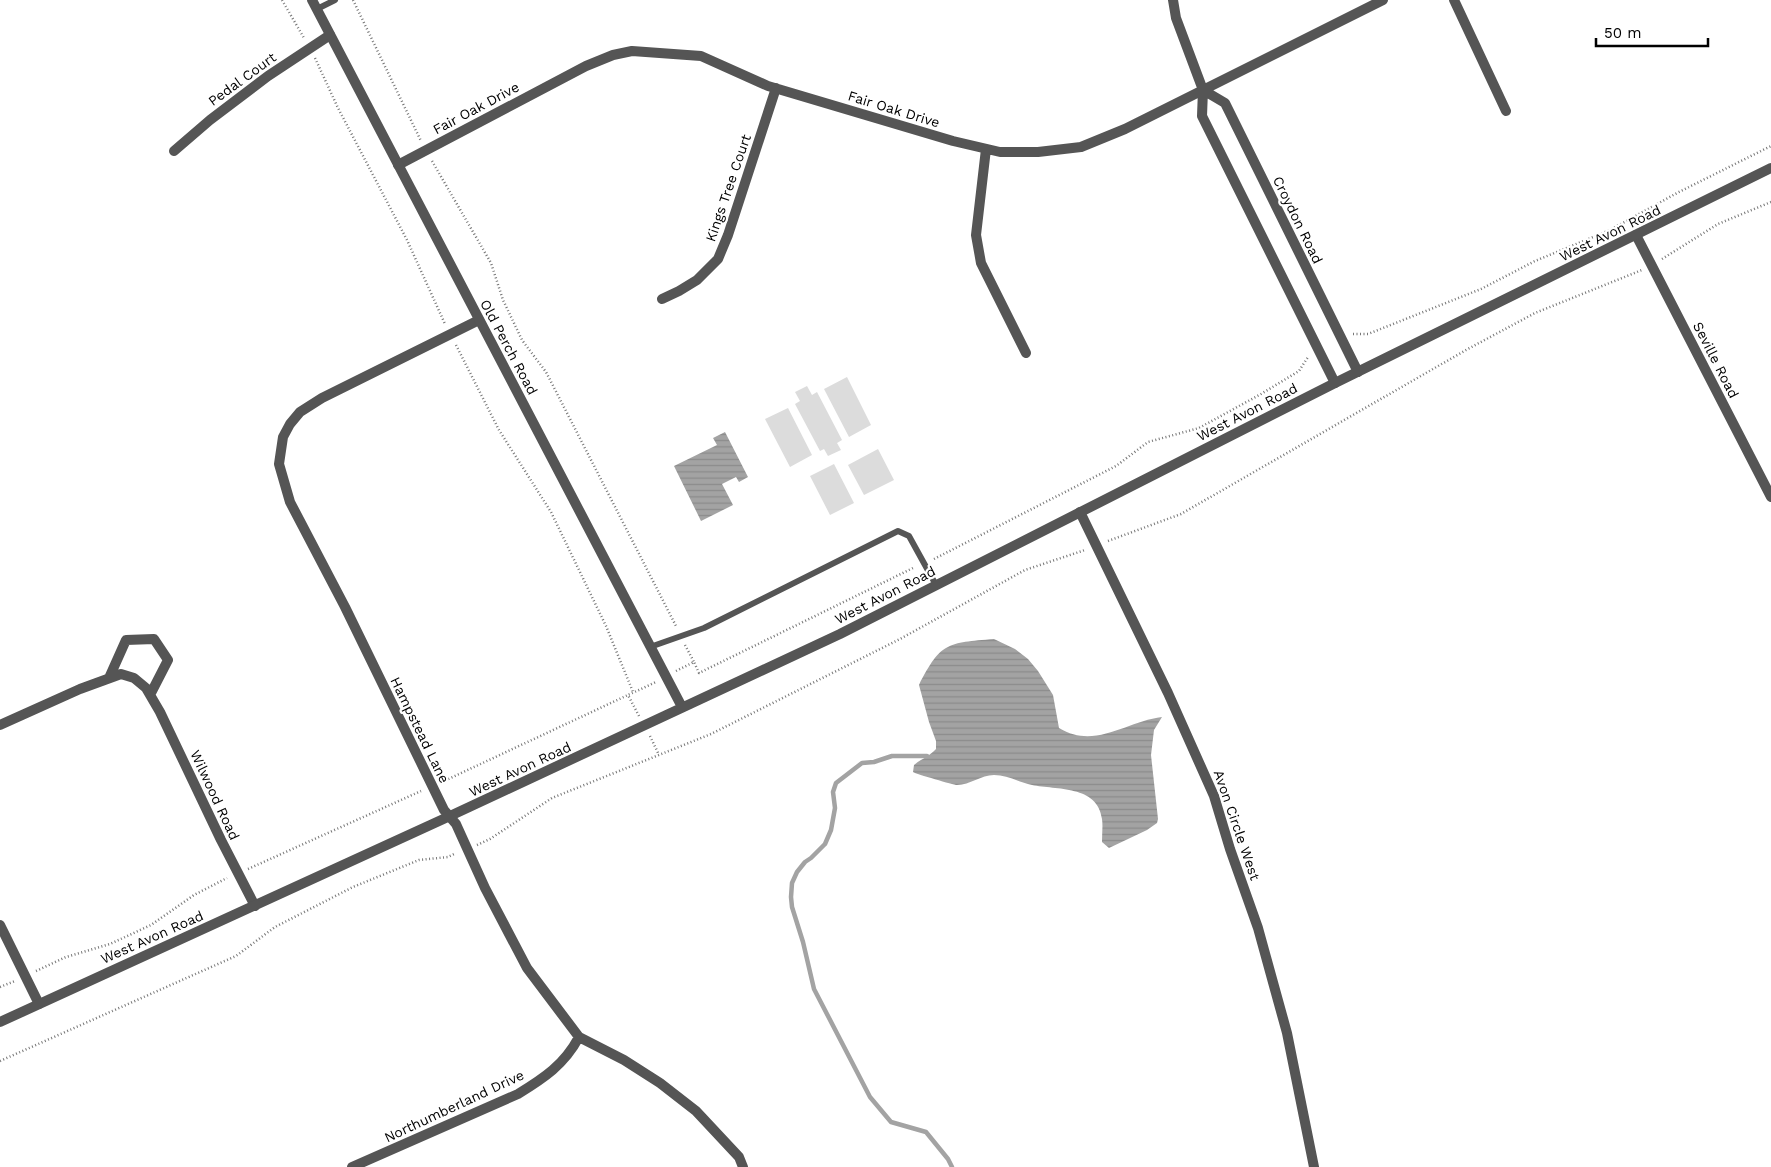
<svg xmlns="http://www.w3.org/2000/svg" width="1771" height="1167" font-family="'Work Sans',sans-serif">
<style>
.park{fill:#dcdcdc}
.water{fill:url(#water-rules)}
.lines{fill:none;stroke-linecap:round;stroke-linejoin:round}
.stream{stroke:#a3a3a3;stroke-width:4.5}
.path{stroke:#777;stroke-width:2.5;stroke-dasharray:1 2.5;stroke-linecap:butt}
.service{stroke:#555;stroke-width:6}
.minor{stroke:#555;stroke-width:10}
.tertiary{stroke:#555;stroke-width:10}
.labels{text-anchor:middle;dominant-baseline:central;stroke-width:4.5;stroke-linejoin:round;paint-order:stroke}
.street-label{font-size:14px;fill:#000;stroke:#fff}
</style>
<defs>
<pattern id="water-rules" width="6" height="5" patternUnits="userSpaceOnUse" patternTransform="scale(1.25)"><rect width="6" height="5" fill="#a3a3a3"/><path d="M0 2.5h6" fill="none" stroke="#8b8b8b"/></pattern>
</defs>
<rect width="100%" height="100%" fill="#fff"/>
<path class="park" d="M847,377L871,425L849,437L824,389Z
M807,386L812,395L817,392L842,440L837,443L841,450L828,456L824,449L820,451L795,404L800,401L795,392Z
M788,408L812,455L790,467L765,419Z
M878,449L894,480L864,495L848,465Z
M834,464L854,503L830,515L810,476Z"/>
<path class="water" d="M725,432L748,477L739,482L736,477L722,484L733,505L701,521L674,466L717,445L713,438Z
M994,639L1015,649L1028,659L1038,671L1053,695L1059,728C1095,750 1127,721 1162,717L1154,730L1151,755L1158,819L1157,823L1147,830L1109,848L1102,842C1102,834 1103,826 1102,819C1098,785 1056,790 1032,785C1019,782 1007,775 994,775C981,775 970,785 957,785C954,785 916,774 913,772L914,765C921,759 930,756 936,749V741L929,722L919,685C941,642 947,643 994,639Z"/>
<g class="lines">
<path class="stream" d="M927,756H892L874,762L862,763L836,783L833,792L835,808L831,830L825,844L811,858L805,862L797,872L792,883L791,897L792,907L803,942L814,989L870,1097L891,1122L926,1132L948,1159L952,1167"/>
<path class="path" d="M282,0L304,38
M353,0L421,141
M315,58L338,108L407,240L445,324
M432,161L491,263L503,300L522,340L546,372L676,626
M1662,259L1718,224L1771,202
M1353,334H1368L1481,289L1535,261L1610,230L1677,193L1771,146
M456,345L499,430L551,512L606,626L633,692
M1108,541L1181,514L1466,350L1535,313L1642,270
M934,559L1116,466L1148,442L1199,428L1261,394L1299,371L1308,357
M685,645L694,662
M676,671L694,662L699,673L915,567
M639,716L628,695L656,682
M650,736L659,755
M442,782L628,695
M477,845L490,839L552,798L711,734L900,639L1025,570L1085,550
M248,869L421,791
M36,971L66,957L110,944L151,925L194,895L227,878
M0,987L15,981
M0,1061L236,956L275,927L353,887L419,860L448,857L456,853"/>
<path class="service" d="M317,9L335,0
M650,647L704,628L898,531L909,536L936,585"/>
<path class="minor" d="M1173,0L1176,18L1203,90L1202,116L1335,383
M1454,0L1506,111
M1203,90L1225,103L1358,372
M986,149L976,235L981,263L1026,353
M174,151L210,120L268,76L330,35
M398,165L586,66L613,55L632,51L701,56L768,86L953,141L1000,152H1038L1081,147L1125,129L1383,0
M1636,235L1771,497
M662,299L679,291L697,280L718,259L728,235L776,88
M479,320L322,398L300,412L290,424L283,437L279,464L290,502L345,607L444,810L456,824L485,888L527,968L579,1037L624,1060L660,1083L696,1111L739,1157L743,1167
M1080,512L1168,693L1214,796L1230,849L1258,928L1287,1033L1314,1167
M109,678L126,640L154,639L168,660L150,695
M0,725L80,689L121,674L134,678L146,688L160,712L221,840L255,906
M0,925L39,1004
M352,1167L518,1094C544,1078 564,1065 579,1037"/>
<path class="tertiary" d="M312,0L682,707
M0,1022L450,816L840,634L1335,383L1771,168"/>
</g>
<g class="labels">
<g class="street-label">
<text transform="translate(242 79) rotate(-36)">Pedal Court</text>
<text transform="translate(476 108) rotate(-28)">Fair Oak Drive</text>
<text transform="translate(894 109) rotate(17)">Fair Oak Drive</text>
<text transform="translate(728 188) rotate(-71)">Kings Tree Court</text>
<text transform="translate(1298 220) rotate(64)">Croydon Road</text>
<text transform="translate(1610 233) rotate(-26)">West Avon Road</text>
<text transform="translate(509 347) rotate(62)">Old Perch Road</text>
<text transform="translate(1716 360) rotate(63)">Seville Road</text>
<text transform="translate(1247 412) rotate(-27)">West Avon Road</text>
<text transform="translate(885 595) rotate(-27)">West Avon Road</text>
<text transform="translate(420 730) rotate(64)">Hampstead Lane</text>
<text transform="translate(520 769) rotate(-25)">West Avon Road</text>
<text transform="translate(215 795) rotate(65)">Wilwood Road</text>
<text transform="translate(1237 825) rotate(71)">Avon Circle West</text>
<text transform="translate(152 937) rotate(-24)">West Avon Road</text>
<text transform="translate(454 1106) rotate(-25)">Northumberland Drive</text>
</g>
</g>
<path d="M1596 38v8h112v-8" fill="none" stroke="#000000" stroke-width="2.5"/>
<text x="1604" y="38" font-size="15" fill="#000000" stroke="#ffffff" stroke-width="4" paint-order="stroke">50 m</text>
</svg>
